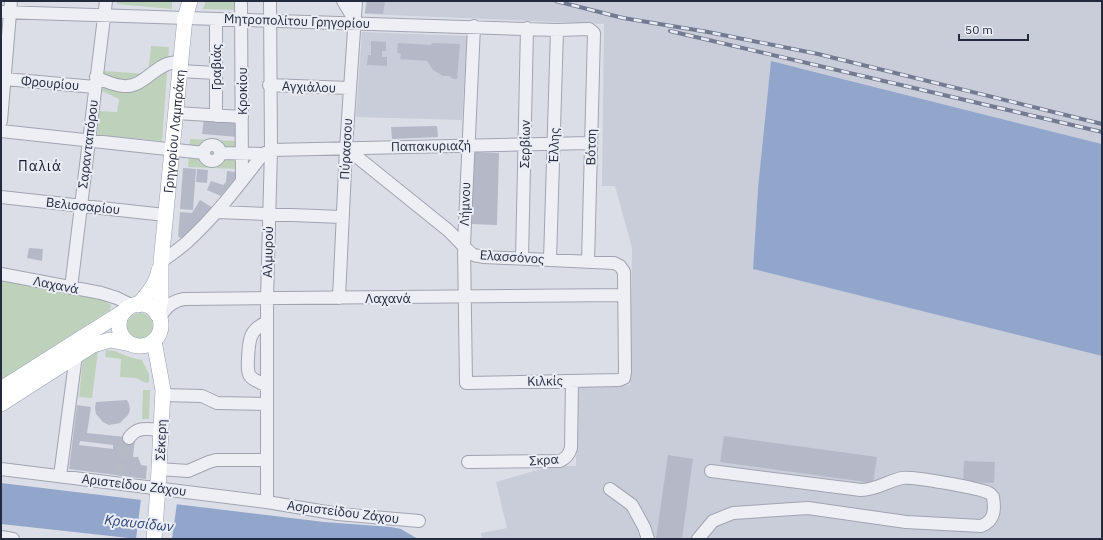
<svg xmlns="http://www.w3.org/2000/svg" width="1103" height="540" font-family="'IBM Plex Sans',sans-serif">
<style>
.built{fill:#c9cdd9}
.green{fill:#bed2bb}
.water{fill:#92a6cb}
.pier{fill:#dbdee7}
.building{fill:#b5b9c7;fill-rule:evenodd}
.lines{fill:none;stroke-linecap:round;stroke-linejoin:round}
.minor-tunnel{stroke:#b6bac5;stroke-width:12;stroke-dasharray:12 6;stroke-linecap:butt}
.minor-casing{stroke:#a0a4b1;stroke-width:14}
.major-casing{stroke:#99a0b4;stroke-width:16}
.minor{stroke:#eeeff5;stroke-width:12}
.major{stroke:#fff;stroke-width:15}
.rail-casing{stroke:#737b92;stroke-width:4}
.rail{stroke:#eaedf5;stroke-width:2.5;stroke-dasharray:8;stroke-linecap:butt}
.labels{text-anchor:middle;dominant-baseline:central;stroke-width:4;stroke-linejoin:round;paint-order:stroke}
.street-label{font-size:13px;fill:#242a3e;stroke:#eaedf5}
.neighbourhood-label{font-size:14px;letter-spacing:1px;fill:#161b2e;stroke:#eaedf5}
.water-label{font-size:14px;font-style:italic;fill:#2a4275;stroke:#eaedf5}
</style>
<rect width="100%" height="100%" fill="#dbdee7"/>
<path class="built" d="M366,1H1102V144L800,68L758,188L753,269L1102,356V539H482L481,533L507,528L496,482L551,466H576L577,387L630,385L632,248L615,186H602L604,24L365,14Z
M362,32L467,36L462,120L356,117Z"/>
<path class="green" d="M117,1H172V9L117,4Z
M206,1H236L235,10L203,9Z
M151,46L169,47L162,141L97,135L99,111L117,112L119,99L102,91L104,71L148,74Z
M190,139L237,141L236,169L188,167Z
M1,280L101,299L111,305L110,310L1,380Z
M127 326a13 13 0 1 1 26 0a13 13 0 1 1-26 0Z
M106,350L115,351L129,357L142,360L149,374V382L146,383L136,378L120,377L121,359L105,357Z
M98,351L92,398L79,397L83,358Z
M143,390H150L149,419H142Z"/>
<path class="water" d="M771,61L1102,144V356L753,269L758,188Z
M1,483L324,522L391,527L401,529L418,539H138L1,524Z"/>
<path class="pier" d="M141,499L177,503L172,539H136Z"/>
<path class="building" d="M367,1H385L383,14L365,13Z
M371,41L386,42V51H382V57H387V66L367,65L368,55H371Z
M398,43L431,45L432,43L460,44L457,79H454L449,76H443L433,70L427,61L400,59L401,54L397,53Z
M204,118L238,120V137L202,134Z
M437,126L438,137L392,139L391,127Z
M474,152L499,153L497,225L472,224Z
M183,168L196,169L193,210L180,209Z
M197,169L208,170L207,183L196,182Z
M227,171L237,172L236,178L221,196L207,190L211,181L223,185L226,182Z
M200,200L213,208L186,242L178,236L180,212L192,213Z
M29,248L43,249L42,261L27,258Z
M127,400L129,404L130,410L128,415L120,423L109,425L103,422L96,414L95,408L96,402Z
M77,405L91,407L87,433L135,438L133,457H138L141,465L147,466L146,479L69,469ZM80,441L113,445V449L79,445Z
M724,436L877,457L873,483L720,462Z
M668,455L693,459L682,539H656Z
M964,461L995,462L994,483L963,482Z"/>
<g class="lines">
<path class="minor-tunnel" d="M118,475L123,454L129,438"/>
<g class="minor-casing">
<path id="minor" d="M241,1L242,180
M343,1L355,21
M1,12L557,30L589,29L594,33L588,262
M180,71L216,73
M96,77C104,81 114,85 123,86C143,88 154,66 171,63C174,62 178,63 181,63
M5,79L95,87
M269,85L349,88
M176,113L242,117
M216,116V19
M1,121L11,1
M1,131L204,153
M204 153a8 8 0 1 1 16 0a8 8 0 1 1-16 0Z
M346,148L449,231C455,237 468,252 474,255C477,256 481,256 484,257L614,263L620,266L624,272L625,372L624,378L619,380L466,383L464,245L474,26
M220,153L263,154
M1,197L165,215
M217,212L342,217
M522,259L527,28
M550,260L557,30
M161,262C169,256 178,250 186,243C215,217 239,185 263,154L271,150L591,143
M1,274L101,293L117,298L133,306
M71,288L106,1
M339,298L346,148L356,1
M160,319C164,308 172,301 184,299L624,295
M267,386C262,383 251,380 249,374C247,369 248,363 248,358C249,340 249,330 267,322
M162,395L202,396L217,403L267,404
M129,438C137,426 148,429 161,430
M468,462L560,461C566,458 569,455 571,448L572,381
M1,469L267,502L338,514L419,521
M159,469L188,471L209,462L216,460H267
M60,476L76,355
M610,489L632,505L644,527L648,539
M267,502V299L271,150L270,1
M1,537L13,539
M698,539L713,521L733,513L808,508L906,522L981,526C995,521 995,509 993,497C991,495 991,494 989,493C979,488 912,476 902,478C888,481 876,490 861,490L711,471"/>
</g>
<g class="major-casing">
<g id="major">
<circle cx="140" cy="325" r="21"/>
<path d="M138,305C148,294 156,285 159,270"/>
<path id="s1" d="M157,314L161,299V262L185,18L190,1"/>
<path d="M154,341L163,390L158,488L154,539"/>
<path d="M1,389L78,340L126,310"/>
<path d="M1,404L93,345L110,340L131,344"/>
</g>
</g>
<use href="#minor" class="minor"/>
<use href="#major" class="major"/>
<g class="rail-casing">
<path id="rail" d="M556,1L623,18L708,32L818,54L1102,124
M670,31L1102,132"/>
</g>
<use href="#rail" class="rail"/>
</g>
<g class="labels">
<g class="street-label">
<text transform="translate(297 21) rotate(2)">Μητροπολίτου Γρηγορίου</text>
<text transform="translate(216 67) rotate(-90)">Γραβιάς</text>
<text transform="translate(50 83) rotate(5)">Φρουρίου</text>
<text transform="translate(309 87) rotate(2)">Αγχιάλου</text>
<text transform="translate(242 91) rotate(-90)">Κροκίου</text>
<text stroke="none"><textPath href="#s1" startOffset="184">Γρηγορίου Λαμπράκη</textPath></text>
<text transform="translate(88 144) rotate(-83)">Σαρανταπόρου</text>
<text transform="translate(525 144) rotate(-89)">Σερβίων</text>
<text transform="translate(554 145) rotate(-88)">Έλλης</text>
<text transform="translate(431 146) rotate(-1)">Παπακυριαζή</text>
<text transform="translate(591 147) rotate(-89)">Βότση</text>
<text transform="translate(346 149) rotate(-87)">Πύρασσου</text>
<text transform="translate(465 204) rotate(-88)">Λήμνου</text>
<text transform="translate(83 206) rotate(6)">Βελισσαρίου</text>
<text transform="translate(268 252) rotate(-89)">Αλμυρού</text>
<text transform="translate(512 257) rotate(4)">Ελασσόνος</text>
<text transform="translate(56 285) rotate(11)">Λαχανά</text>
<text x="388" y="298">Λαχανά</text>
<text transform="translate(545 381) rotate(-1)">Κιλκίς</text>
<text transform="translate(161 440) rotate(-88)">Σέκερη</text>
<text transform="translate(544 460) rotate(-4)">Σκρα</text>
<text transform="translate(134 485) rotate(7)">Αριστείδου Ζάχου</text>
<text transform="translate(343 512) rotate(7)">Ασριστείδου Ζάχου</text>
</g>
<g class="neighbourhood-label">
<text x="40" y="166">Παλιά</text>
</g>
<g class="water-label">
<text transform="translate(139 523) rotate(6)">Κραυσίδων</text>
</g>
</g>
<rect width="1103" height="540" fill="none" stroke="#242a3e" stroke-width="4"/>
<path d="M959 34v6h69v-6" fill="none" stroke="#242a3e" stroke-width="2"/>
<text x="965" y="34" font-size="12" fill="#242a3e" stroke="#eaedf5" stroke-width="3" paint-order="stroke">50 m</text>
</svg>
